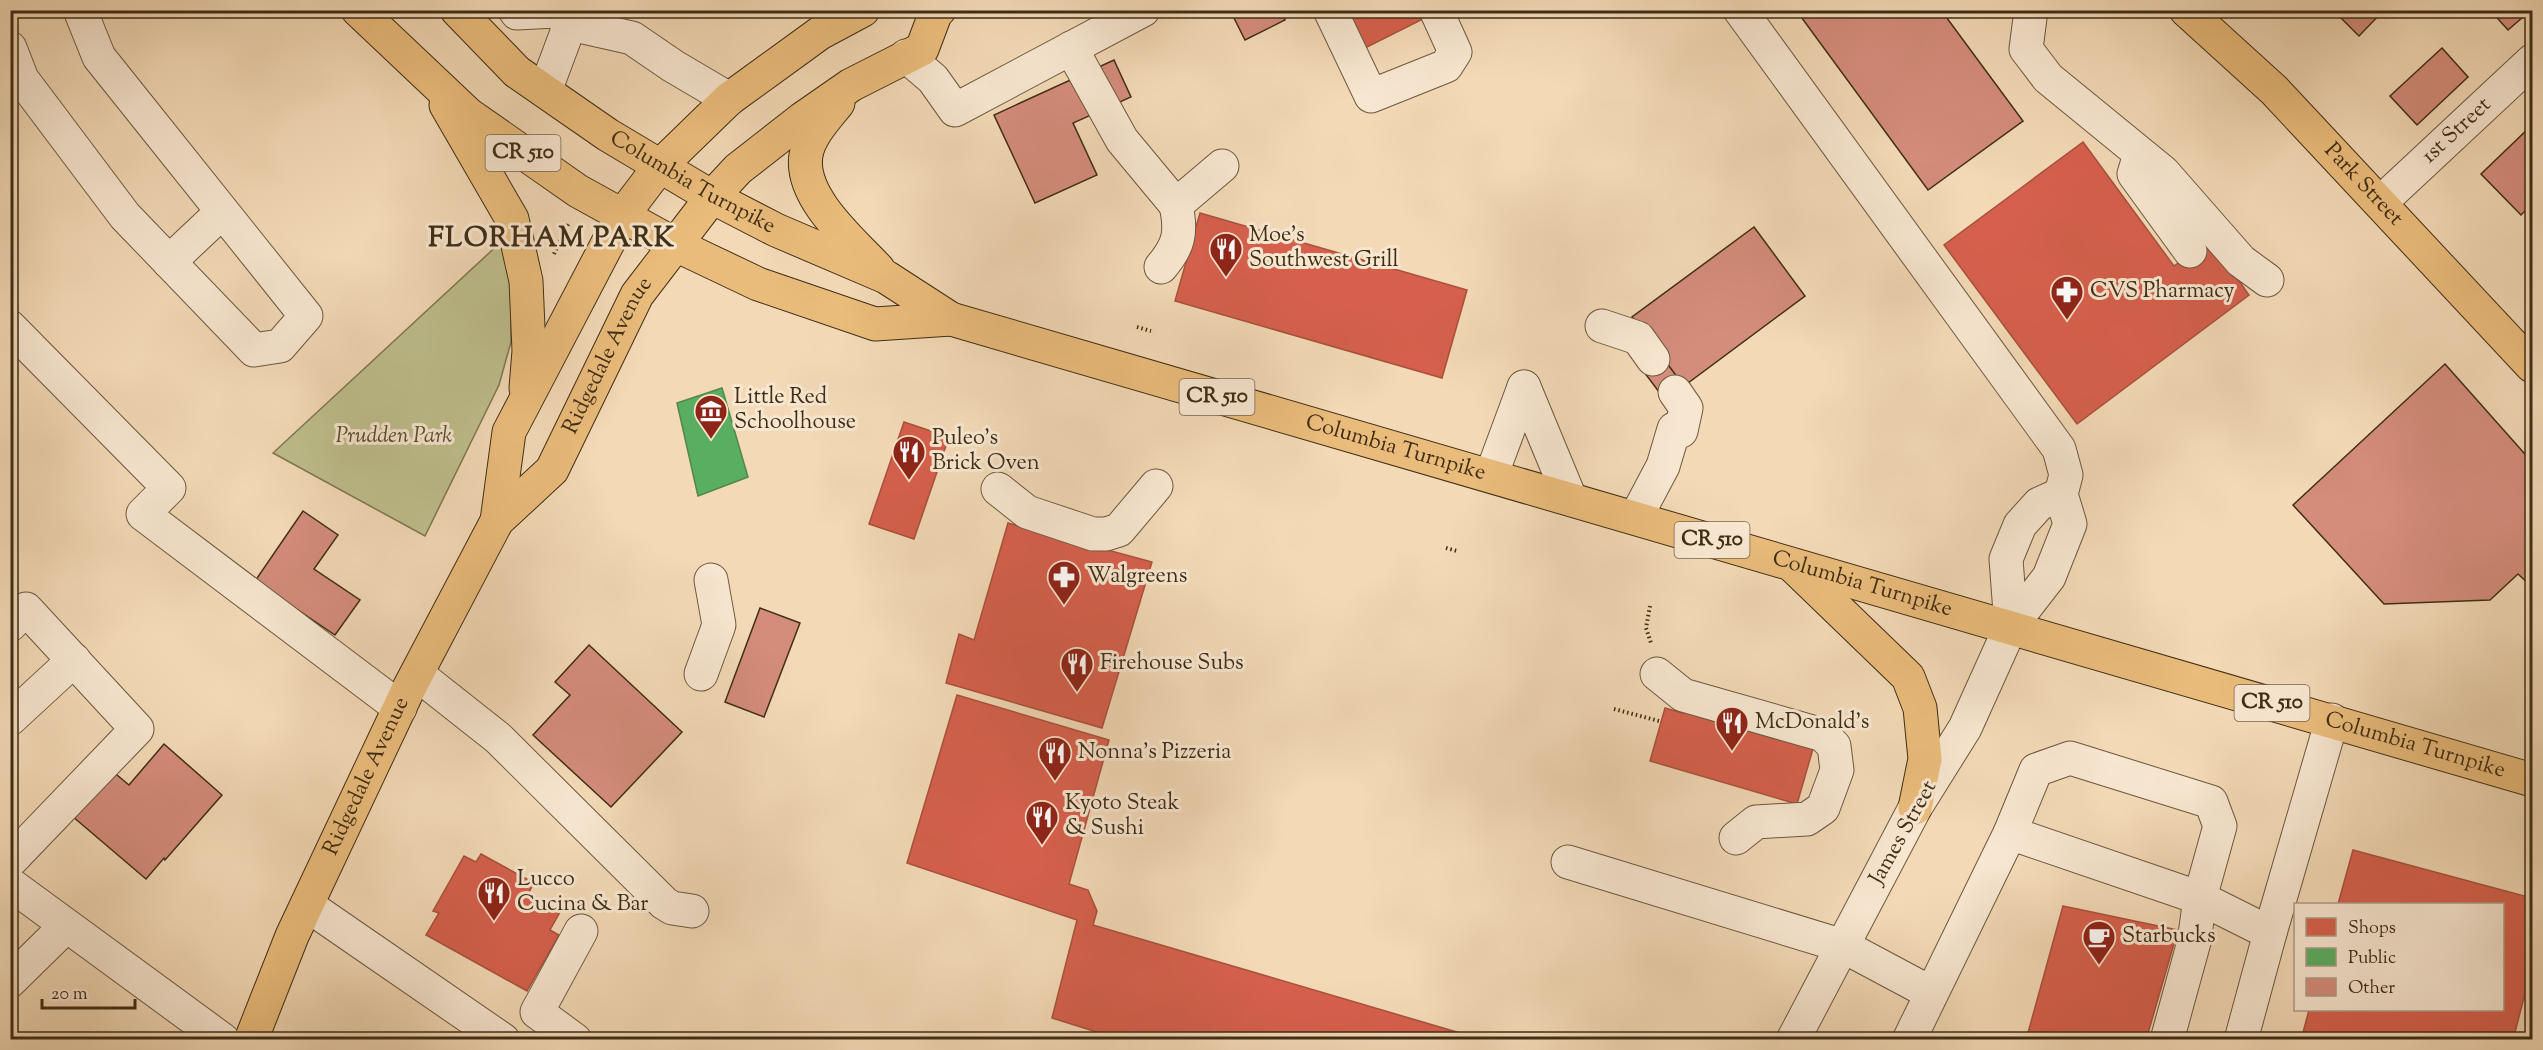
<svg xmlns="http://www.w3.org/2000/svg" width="2543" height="1050" font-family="'Sorts Mill Goudy',serif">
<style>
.green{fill:#bebe8c;stroke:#7e7651;stroke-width:1.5}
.shops{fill:#d6604d;stroke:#a9513c;stroke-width:1.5}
.public{fill:#5aae61;stroke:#52874a;stroke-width:1.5}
.building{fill:#d48c7b;stroke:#3f2d16;stroke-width:1.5}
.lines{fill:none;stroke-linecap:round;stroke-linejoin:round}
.minor-casing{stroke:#6c583e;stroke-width:35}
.major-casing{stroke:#3f2d16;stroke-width:35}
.path{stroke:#3f2d16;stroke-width:4;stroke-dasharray:1.5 3;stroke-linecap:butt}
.minor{stroke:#f7e6d0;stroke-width:33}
.major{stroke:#eabc7b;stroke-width:33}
.labels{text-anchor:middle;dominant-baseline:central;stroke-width:6;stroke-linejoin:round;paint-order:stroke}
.shield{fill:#f7e6d0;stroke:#76644e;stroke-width:1.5}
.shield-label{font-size:21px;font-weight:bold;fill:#3f2d16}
.street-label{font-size:22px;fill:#3f2d16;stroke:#f7e6d0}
.poi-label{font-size:22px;fill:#3f2d16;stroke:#f7e6d0;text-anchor:start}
.park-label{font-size:22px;font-style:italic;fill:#584a2e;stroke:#f7e6d0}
.district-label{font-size:28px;font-weight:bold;letter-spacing:1.5px;fill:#3f2d16;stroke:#f7e6d0}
</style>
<rect width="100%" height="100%" fill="#f3d9b6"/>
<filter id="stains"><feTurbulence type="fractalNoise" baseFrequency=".00333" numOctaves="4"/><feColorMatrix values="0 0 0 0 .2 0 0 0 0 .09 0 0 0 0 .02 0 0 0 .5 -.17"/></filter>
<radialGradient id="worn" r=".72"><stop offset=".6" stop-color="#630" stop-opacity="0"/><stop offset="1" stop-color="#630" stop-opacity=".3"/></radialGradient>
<path class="green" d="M502,241L511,291V342L499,385L425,536L273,453Z"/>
<path class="shops" d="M1344,10H1424L1427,17L1363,49Z
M2083,142L2174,266L2210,239L2249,295L2077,424L1944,245Z
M1200,213L1467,290L1442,378L1175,301Z
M904,422L949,437L914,539L869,524Z
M1008,523L1152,562L1102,728L946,683L959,634L974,640Z
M957,695L1109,740L1069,884L1088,890L1097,911L1093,925L1484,1040H1122L1052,1018L1077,920L907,863Z
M1684,705L1815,742L1797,804L1650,761L1665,708L1682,713Z
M2353,850L2532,898V967L2513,1040H2301L2309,1010H2502V904H2338Z
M481,854L534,883L528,894L560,912L550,930L559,935L527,991L426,935L439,913L433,911L464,856L476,862Z
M2063,906L2178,930L2146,1040H2026Z"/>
<path class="public" d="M722,388L748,477L698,496L677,403Z"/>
<path class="building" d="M1230,10H1280L1285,20L1245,40Z
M1796,10H1941L2023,121L1928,190Z
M2333,10H2384L2359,36Z
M2490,10H2529L2530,11L2508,30Z
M2442,48L2468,77L2417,125L2390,96Z
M1114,60L1131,97L1073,123L1097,175L1035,203L994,115Z
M2532,125V204L2521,215L2481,174Z
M1754,227L1805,296L1684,386L1632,317Z
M1660,354L1684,386L1665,400L1641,368Z
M2445,364L2532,462V587L2518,574L2490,600L2384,604L2293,505Z
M303,511L338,535L314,569L360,600L335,635L255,581Z
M760,608L800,623L764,717L725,702Z
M589,645L682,732L611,807L533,735L570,695L555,682Z
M164,744L222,795L165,860L164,858L146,879L72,816L111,770L129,785Z"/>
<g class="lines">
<g class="minor-casing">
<g id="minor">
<path d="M515,10L517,13L556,11"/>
<path d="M555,10L570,24L632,38L673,66L729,99"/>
<path d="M1330,10L1371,96L1446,66L1455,52L1436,10"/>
<path d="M1740,10L2059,449L2066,475L2061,494L2070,524L2049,577L2011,626L1965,728L1915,808L1793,1040"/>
<path d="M2031,10L2026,49L2048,78L2163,172L2241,261L2267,280"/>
<path d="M10,48L22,79L125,216L254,350L280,346L306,316L99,57L80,10"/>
<path d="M1071,48L1122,140L1176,205"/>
<path d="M906,56L933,79L955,110L1143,10"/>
<path d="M545,91L570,24"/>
<path d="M2140,154L2134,174L2190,251"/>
<path id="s1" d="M2381,202L2532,61"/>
<path d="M169,262L222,212"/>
<path d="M1161,267C1179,246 1182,233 1176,205L1222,166"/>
<path d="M1602,326L1638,338L1653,359"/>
<path d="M10,327L169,488L143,514L400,708"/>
<path d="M1524,387L1570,498"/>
<path d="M1675,392L1686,408L1681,431"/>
<path d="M1491,476L1524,387"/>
<path d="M998,489L1027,512L1093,534H1106L1119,530L1156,486"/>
<path d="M1636,517L1663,466L1674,429"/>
<path d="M10,625L26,609L137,729L10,861"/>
<path d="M2011,626L2006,559L2020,525L2039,504L2061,494"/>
<path d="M417,674L498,738L664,903L672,908L692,911"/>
<path d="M701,674L719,625L711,580"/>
<path d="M1657,674L1683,695L1823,735L1834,746L1837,770L1823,808L1807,819L1756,822L1736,838"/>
<path d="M10,719L74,660"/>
<path d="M2010,833L2036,770L2070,758L2211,802L2220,826L2200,898L2194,942L2167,1040"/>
<path d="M1568,862L1843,946L1931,993"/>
<path d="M10,884L223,1040"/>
<path d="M307,905L503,1040"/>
<path d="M10,981L66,926"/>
<path d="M575,1040L537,1012L581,931"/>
<path d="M1909,1040L2010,833L2200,898L2270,933L2332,720"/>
<path d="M2241,1040L2270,933"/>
</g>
</g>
<g class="major-casing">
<g id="major">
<path d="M358,10L468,114L578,191L676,245L758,284L875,324L951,319"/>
<path id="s2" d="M457,10L517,72L608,135L712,197L776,230L886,277L951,319L2532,780"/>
<path id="s3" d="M2186,10L2274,90L2532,366"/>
<path d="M838,103C826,118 809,136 806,155C799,197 852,241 878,269"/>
<path d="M446,105L512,219L526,281L529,351L526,388"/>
<path d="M497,521L509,432L622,216L660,166L729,99L820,33L863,10"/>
<path d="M1793,566L1908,677L1920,708L1925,759L1915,808"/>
<path id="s4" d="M251,1040L292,936L408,690L497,521L552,470L637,295L712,197L738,169L802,119L851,85L922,49L936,12L939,10"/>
</g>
</g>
<path class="path" d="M554,254L569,222
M1137,327L1151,331
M1446,548L1457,551
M1650,606L1646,628L1651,643
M1614,709L1659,721"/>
<use href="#minor" class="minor"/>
<use href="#major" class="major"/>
</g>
<defs>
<g id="restaurant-pin" transform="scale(1.725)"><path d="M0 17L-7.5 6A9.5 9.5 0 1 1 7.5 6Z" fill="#8f2418" stroke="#f7e6d0"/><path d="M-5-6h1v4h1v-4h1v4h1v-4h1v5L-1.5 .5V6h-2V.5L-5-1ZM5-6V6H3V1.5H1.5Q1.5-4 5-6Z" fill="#fff"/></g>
<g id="pharmacy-pin" transform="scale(1.725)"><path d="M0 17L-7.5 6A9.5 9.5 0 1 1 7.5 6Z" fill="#8f2418" stroke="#f7e6d0"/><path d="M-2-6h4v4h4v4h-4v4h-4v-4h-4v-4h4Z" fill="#fff"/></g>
<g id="museum-pin" transform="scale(1.725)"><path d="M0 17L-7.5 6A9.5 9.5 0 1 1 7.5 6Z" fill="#8f2418" stroke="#f7e6d0"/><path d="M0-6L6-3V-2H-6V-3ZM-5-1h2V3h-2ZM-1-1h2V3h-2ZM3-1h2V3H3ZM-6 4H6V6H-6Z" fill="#fff"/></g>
<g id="cafe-pin" transform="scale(1.725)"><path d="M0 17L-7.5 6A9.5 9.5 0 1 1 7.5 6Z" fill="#8f2418" stroke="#f7e6d0"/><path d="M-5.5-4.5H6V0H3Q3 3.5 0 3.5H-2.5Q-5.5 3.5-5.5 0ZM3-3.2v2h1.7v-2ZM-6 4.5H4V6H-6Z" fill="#fff"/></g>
</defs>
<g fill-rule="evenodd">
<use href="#restaurant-pin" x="1226" y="249"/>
<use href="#pharmacy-pin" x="2067" y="292"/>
<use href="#museum-pin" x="711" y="411"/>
<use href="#restaurant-pin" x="909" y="452"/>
<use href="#pharmacy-pin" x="1064" y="577"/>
<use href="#restaurant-pin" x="1077" y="664"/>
<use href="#restaurant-pin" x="1732" y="723"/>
<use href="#restaurant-pin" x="1055" y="753"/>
<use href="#restaurant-pin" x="1042" y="817"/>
<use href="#restaurant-pin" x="494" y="893"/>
<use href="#cafe-pin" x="2099" y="937"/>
</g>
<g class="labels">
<g class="shield">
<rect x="485.5" y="135" width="75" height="36" rx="4.5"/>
<rect x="1179.5" y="379" width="75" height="36" rx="4.5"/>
<rect x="1674.5" y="522" width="75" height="36" rx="4.5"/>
<rect x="2234.5" y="685" width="75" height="36" rx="4.5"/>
</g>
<g class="shield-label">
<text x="523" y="153">CR 510</text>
<text x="1217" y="397">CR 510</text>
<text x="1712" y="540">CR 510</text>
<text x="2272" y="703">CR 510</text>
</g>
<g class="street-label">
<text stroke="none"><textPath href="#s1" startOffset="104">1st Street</textPath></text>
<text stroke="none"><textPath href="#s2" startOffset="294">Columbia Turnpike</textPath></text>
<text stroke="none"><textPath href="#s3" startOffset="249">Park Street</textPath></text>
<text stroke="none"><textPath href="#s4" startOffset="777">Ridgedale Avenue</textPath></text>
<text stroke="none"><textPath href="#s2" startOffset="1050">Columbia Turnpike</textPath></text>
<text stroke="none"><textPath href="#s2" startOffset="1536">Columbia Turnpike</textPath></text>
<text stroke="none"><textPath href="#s2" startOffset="2112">Columbia Turnpike</textPath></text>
<text stroke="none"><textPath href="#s4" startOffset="288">Ridgedale Avenue</textPath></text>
<text transform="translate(1904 833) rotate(-61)">James Street</text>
</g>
<g class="poi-label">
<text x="1249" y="236">Moe's<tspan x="1249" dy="25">Southwest Grill</tspan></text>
<text x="2090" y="292">CVS Pharmacy</text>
<text x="734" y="398">Little Red<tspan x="734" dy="25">Schoolhouse</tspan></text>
<text x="932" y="439">Puleo's<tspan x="932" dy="25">Brick Oven</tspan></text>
<text x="1087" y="577">Walgreens</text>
<text x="1100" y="664">Firehouse Subs</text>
<text x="1755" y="723">McDonald's</text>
<text x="1078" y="753">Nonna's Pizzeria</text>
<text x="1065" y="804">Kyoto Steak<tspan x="1065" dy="25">&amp; Sushi</tspan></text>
<text x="517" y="880">Lucco<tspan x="517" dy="25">Cucina &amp; Bar</tspan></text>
<text x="2122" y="937">Starbucks</text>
</g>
<g class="park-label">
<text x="394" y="437">Prudden Park</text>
</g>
<g class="district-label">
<text x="552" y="239">FLORHAM PARK</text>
</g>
</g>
<rect width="2543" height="1050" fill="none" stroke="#f3d9b6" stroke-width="36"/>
<rect x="12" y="12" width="2519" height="1026" fill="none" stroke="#3f2d16" stroke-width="3"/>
<rect x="18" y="18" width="2507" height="1014" fill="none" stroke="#3f2d16" stroke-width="1.5"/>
<rect x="2294" y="903" width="210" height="108" fill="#f7e6d0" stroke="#ad9c86" stroke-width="1.5"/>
<rect x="2306" y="918" width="30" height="18" fill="#d6604d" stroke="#ad9c86" stroke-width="1.5"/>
<text x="2348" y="933" font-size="18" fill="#3f2d16">Shops</text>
<rect x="2306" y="948" width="30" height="18" fill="#5aae61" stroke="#ad9c86" stroke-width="1.5"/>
<text x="2348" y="963" font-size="18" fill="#3f2d16">Public</text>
<rect x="2306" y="978" width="30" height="18" fill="#d48c7b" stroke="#ad9c86" stroke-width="1.5"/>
<text x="2348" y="993" font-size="18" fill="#3f2d16">Other</text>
<path d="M42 999v9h93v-9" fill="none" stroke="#3f2d16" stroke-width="3"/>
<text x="51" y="999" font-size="18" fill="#3f2d16" stroke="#f7e6d0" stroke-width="4.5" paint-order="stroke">20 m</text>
<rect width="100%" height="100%" filter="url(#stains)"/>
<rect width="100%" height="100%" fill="url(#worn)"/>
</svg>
